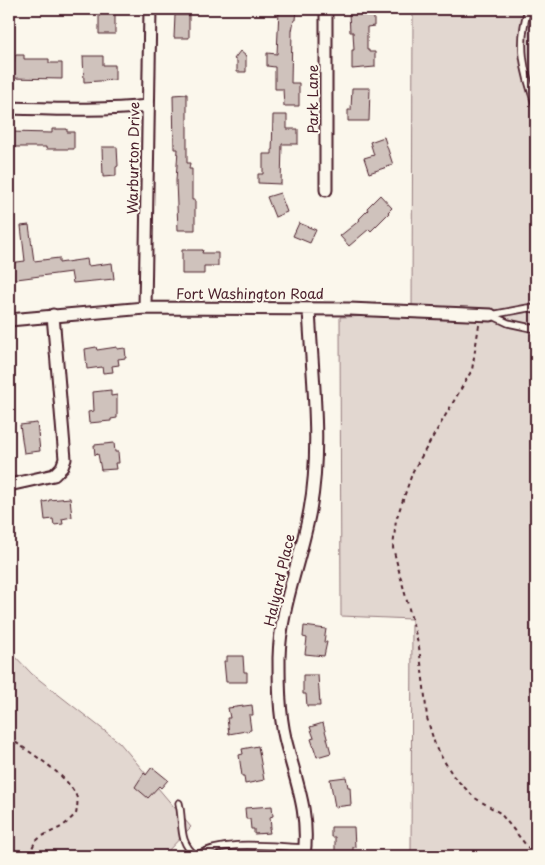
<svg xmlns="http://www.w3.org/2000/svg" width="545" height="865" font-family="'Playpen Sans',sans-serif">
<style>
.green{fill:#e2d7d0;stroke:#967b7e}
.building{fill:#cfc2bc;stroke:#4a1f2b}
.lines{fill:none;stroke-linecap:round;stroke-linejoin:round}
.service-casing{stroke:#4a1f2b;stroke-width:9}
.minor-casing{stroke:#4a1f2b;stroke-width:15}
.path{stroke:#4a1f2b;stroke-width:2;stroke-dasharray:4 4;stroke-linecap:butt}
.service{stroke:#fbf7ec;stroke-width:5.5}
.minor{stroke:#fbf7ec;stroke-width:11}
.labels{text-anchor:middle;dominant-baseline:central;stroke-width:4;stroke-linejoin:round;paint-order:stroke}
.street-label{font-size:14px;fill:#4a1f2b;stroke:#fbf7ec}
</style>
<rect width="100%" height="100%" fill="#fbf7ec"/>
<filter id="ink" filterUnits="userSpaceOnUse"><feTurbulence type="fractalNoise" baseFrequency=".02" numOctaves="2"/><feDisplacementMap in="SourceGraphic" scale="10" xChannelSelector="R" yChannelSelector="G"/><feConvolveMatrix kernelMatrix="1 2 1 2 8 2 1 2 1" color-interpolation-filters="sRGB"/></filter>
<g filter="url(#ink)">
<path class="green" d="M413,9H536V856H411L412,619L341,616L340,317L412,315Z
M9,650L32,674L119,742L191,827L163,856H9Z"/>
<path class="building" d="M99,9H115V34H99Z
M279,9H297L296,20H294L292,31L291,83H299V106H284L283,89H275V67L267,66V53L277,54Z
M351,9H366V13H374V26L367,27V50H369V52H375V67L352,69V50H354L353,32H350L349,13H351Z
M175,15H189V38H174Z
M240,51L246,56V72H237V61L234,59Z
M15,55H24V59H49V63H62V79L9,78V63H14Z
M83,56H103V65H115V80L84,82Z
M352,88H370L369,121H348V110H351Z
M187,94V163H190L189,169H192V200H195V230H178L176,181L178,149H174L173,95Z
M273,115H287V129H298V144H282L281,184L258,183V174H263V154H272Z
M52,129H67V132H74V149H46V147H9V132L52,133Z
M384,137L393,165L369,173L364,158L374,155L370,142Z
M102,147H117L118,166L116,167V176L103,177Z
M280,193L287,212L275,217L267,197Z
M380,195L392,208L388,212L389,213L371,231L369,229L349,246L340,236L360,220L359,219L368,210L367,208Z
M299,223L316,230L310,243L293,236Z
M29,225L34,261L59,258V263L87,259L88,266L112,263L114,279L73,283L71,272L9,280V263L25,261L21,226Z
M182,250H203L202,253H218V266H204V274H182Z
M96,347L97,350L117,347V349L125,348L126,358L118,359L119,365L112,366L113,372L103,373L102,367L87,369L85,349Z
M111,390V396L117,395V418L111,419V421L89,423L88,412L94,411L93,392Z
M37,423L40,451L24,453L20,425Z
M114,443L115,452H118L119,463H115L116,469L101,470L98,454L95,455L94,445Z
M70,498L72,517L62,519L63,524L54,525L53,519L45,520L43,502L49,501V500Z
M304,626L326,629L324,642H327L324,656L305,654L307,638L303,637Z
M227,656H243L244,672H247V682H226L224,661H227Z
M303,675H318L320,706H307L306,694H303Z
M252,705L253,715H249L251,730L229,734L227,718H230L228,708Z
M323,723L331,753L317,757L311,739L314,738L310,727Z
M258,746L264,780L245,784L244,776H242L239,755L243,754L242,749Z
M152,767L168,780L161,788L159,786L148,798L135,787L144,773L146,775Z
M346,777L348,787H350L351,805L335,807L330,779Z
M272,806L273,816L270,817L271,828H269L270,833L254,834V829H251L250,819H246L245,808Z
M331,827H354L355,847H353V854L335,853V837H331Z"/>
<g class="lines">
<g class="service-casing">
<path id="service" d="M528,9C517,45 524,72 536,106
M491,315L508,323L536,329
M491,315L528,308L536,309
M179,803C184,824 177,841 196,856
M196,856C225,839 272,847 305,848"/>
</g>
<g class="minor-casing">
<path id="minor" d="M326,9V190
M9,108C55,109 102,111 148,106
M145,308L150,9
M9,320L145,308L349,309L491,315
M9,485L54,475L62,467L65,459L53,315
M304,856C310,811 295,780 285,738C279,712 279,684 279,658C280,607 301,560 310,510C322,444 312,375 309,309"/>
</g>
<path class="path" d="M479,325L472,370L413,471L396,520L393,548L419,647L424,687L427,718L436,748L454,777L475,798L500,813L535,856
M9,738C28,751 70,776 77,798C78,802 77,809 76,814C72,817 68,822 64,825C48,836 34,833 30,856"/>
<use href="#service" class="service"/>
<use href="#minor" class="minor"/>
</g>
</g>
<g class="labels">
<g class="street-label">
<text transform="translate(312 99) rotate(-90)">Park Lane</text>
<text transform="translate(133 158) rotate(-89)">Warburton Drive</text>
<text x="250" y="293">Fort Washington Road</text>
<text transform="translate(279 580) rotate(-77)">Halyard Place</text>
</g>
</g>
<rect width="545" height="865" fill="none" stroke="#fbf7ec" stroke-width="30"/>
<rect x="15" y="15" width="515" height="835" fill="none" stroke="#4a1f2b" stroke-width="2" filter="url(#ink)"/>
</svg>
